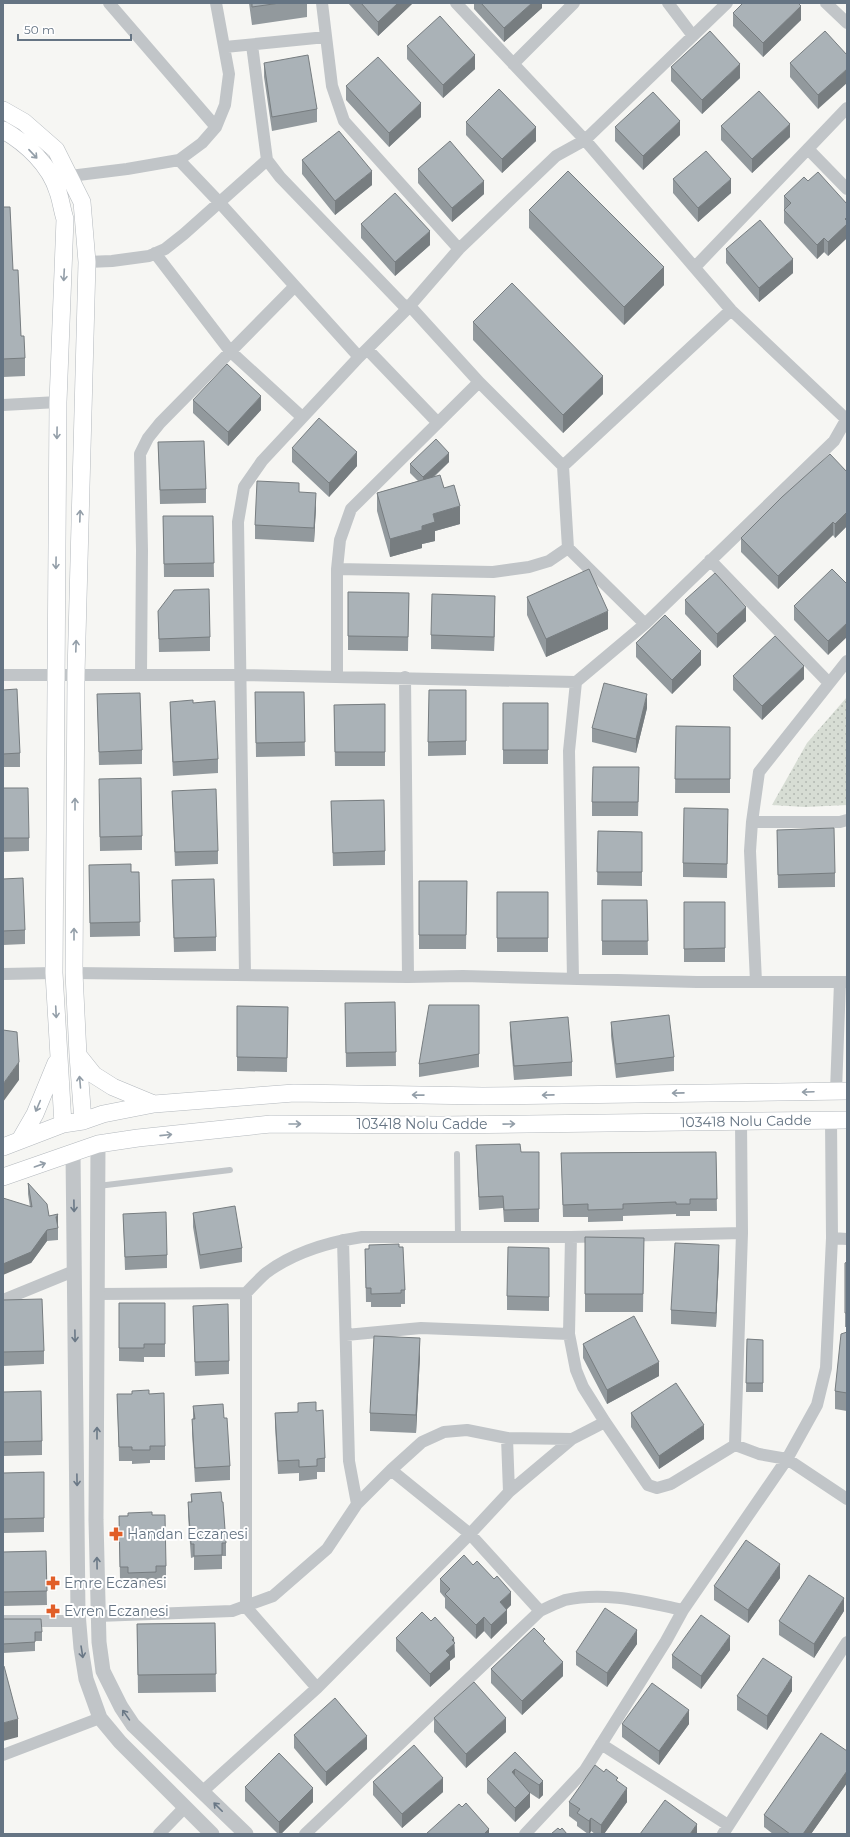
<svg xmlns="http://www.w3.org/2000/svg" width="850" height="1837" font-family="Montserrat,sans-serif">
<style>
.park{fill:url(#park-dots)}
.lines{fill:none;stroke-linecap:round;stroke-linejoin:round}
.secondary-casing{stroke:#b3b8bd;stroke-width:18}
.service{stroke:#c1c5c8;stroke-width:6}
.minor{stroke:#c1c5c8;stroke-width:12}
.tertiary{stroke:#c1c5c8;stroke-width:15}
.secondary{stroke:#fff;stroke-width:17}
.wall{fill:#92999d}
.shaded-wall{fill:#777d80}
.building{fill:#aab2b7;stroke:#777d80}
.oneway{stroke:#939ea8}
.oneway2{stroke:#6a7886}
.labels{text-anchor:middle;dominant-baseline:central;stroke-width:4;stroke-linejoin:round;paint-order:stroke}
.street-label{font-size:14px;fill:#657483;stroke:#fff}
.poi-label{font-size:14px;fill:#657483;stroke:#fff;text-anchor:start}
</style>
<defs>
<pattern id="park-dots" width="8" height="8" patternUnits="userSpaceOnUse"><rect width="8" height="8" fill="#d7ddd4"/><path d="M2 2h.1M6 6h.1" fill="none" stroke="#b2b8b1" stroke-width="1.8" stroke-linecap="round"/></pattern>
</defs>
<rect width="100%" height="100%" fill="#f6f6f3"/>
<path class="park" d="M847,697V805L805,807L772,805L807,743Z"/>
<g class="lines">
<g class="secondary-casing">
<path id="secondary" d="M3,110L24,122L56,150L82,202L87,262L76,674L74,973L78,1055L83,1121
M3,130C26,143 50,165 58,192C61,200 62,210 65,219L58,402L54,973L63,1124
M78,1055L94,1075L113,1087L154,1104
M20,1140L35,1114L56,1063
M3,1147L63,1124L83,1121L103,1114L154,1104L294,1093L483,1096L847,1091
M3,1177L98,1144L138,1138L271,1124L441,1125L847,1120"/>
</g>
<path class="service" d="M457,1154L458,1237
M98,1186L230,1170"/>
<path class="minor" d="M109,3L216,127
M322,3L332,86L344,121L459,249
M456,3L585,140L731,310L847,420
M668,3L693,36
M826,3L847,23
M252,45L267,160L280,177L407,309
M225,47L326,37
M513,64L574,3
M808,149L847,189
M179,160L219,202L359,357
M70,176L127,169L179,160L202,143L216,127L225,105L229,74L216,3
M155,253L230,351L302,417
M87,262L112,261L149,256L165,249L184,234L267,160
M695,267L847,108
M409,305L479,382L563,466
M367,349L438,423
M3,405L58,402
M710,560L829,683
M337,569L493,572L529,567L549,561L568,548
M645,624L568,548L563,466L731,310
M141,674L142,550L140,454L148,438L160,423L295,286
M3,675H240L576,682L645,624L834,441L846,420
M337,676V569L340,540L351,509L479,382
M405,677L408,977
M752,822H840L847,820
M74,973L408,977L463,976L697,982H847
M3,974L54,973
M245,974L238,522L244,487L262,461L359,357L407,309L459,249L556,156L585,140L727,3
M573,979L569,751L576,682
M756,982L750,851L752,822L759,772L847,661
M836,1091L840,982
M571,1237L569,1334L576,1370L583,1387L605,1422L648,1485L657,1488L671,1484L735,1445L742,1233L741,1121
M832,1238L847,1239
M343,1240L349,1461L357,1504
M246,1293V1607L317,1688
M97,1294L246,1293C253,1286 259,1279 266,1273C294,1252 329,1242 362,1237H571L742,1233
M3,1300L74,1271
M346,1335L421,1328L569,1334
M507,1438L509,1492
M735,1445L759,1454L787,1459L847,1499
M391,1470L470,1534L540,1611
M98,1616L232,1611L273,1596L327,1549L357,1504L391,1470L422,1442L444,1432L467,1430L507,1438L572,1439
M3,1621H79
M601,1744L728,1825
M3,1755L100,1718
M203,1791L317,1688L470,1534L509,1492L572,1439L605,1422
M159,1834L185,1807
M305,1834L540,1611C548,1607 557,1603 565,1600C605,1591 645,1602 683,1610
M525,1834L585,1770L666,1641L683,1610L787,1459L817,1405L826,1368L832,1238L831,1120
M723,1834L847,1642"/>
<path class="tertiary" d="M98,1144L96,1520L99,1642L103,1671L121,1707L133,1725L246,1834
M73,1153L78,1613L81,1648L86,1679L100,1718L120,1742L212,1834"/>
<use href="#secondary" class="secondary"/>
</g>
<path class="wall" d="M249,3H307V17L252,25Z
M348,3H413L378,36Z
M474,3H542V8L504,42L474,9Z
M733,13L801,20L763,57L733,26Z
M407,46L475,69L443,98L407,59Z
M847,55L818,109L790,77V63Z
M264,63L317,109V122L272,131L264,77Z
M671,67L740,78L702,114L671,81Z
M346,86L421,117L389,147L346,100Z
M466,122L536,141L502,173L466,135Z
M721,126L790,137L752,173L721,140Z
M615,127L680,135L643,170L615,141Z
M302,160L372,185L335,215L302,174Z
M418,169L484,194L452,222L418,183Z
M673,179L731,193L698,222L673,193Z
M808,181L847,204V238L828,256L824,252L817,259L784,223V196Z
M3,207L13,270L21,336L25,358V376L3,377Z
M529,210L664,285L624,325L529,228Z
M361,224L430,245L395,276L361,238Z
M726,249L793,273L759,302L726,263Z
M473,322L603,394L563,433L473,340Z
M193,400L261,410L228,446L193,413Z
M158,442L206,489V503L160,504Z
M292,448L357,466L329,497L292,462Z
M449,462L434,477L460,524L435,531V541L422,544V548L390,557L377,511V493L418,481L410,473V464Z
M847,472V526L835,538L833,535L778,589L741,552V538Z
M299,492L316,507L314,542L255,539V525Z
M163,516H213L214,577H164Z
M847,584L828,655L794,620V606Z
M348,592L409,593L408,651L348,650Z
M527,597L608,629L546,657L527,615Z
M685,600L746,621L717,648L685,614Z
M495,610L494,651L431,649V635Z
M158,611L210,637V651L159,652Z
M636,643L701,665L672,694L636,657Z
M733,676L804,679L762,720L733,690Z
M3,690L20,753V767H3Z
M466,690V755L428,756V742Z
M255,692H304L305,756L256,757Z
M97,694L142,750V764L99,765Z
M170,702L193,703L218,759V773L173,776L170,715Z
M503,703H548V764H503Z
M385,704V766H335L334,705Z
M647,708L636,753L592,742V728Z
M676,726L730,727V793H675Z
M639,781L638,816H592V802Z
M3,788L29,838V851L3,852Z
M172,791L218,851V864L175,866Z
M99,793L142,836V850L100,851Z
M331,801L385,851V865L333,866Z
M728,823L727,878L683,877V863Z
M777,830L835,873V887L778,888Z
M598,831L642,832V886L597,885Z
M89,865L131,872H139L140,936L90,937Z
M3,879L25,930V944L3,945Z
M172,880L216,937V951L174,952Z
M419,881H467L466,949H419Z
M497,892H548V952H497Z
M602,900H647L648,955H602Z
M684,902H725V962H684Z
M395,1002L396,1066L346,1067L345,1003Z
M479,1005V1067L419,1077V1064Z
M237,1006L288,1007L287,1072L237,1071Z
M510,1022L572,1062V1076L514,1080L510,1035Z
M611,1022L674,1057V1071L616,1078L611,1036Z
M476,1145L521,1152H539V1222H504L503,1208L479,1210Z
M716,1152L717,1211H690V1216H676V1214L623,1216V1221L588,1222V1217H563L561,1153Z
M28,1183L49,1216L58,1226V1240L47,1241L31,1263L30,1207L28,1194Z
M193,1213L242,1248V1262L200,1269L193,1227Z
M123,1214L167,1255V1268L125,1270Z
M585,1237L644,1238L643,1312H585Z
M399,1247L405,1290V1304H401V1307H371V1302H366L365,1249Z
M549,1248V1311L507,1310V1296Z
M719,1259L716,1327L671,1324V1310Z
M847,1262V1327H845V1263Z
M3,1300L44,1351V1364L3,1366Z
M119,1303H165V1357H144V1362L119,1361Z
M193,1306L229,1361V1374L195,1376Z
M847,1332V1411L835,1409V1391Z
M747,1339L763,1340V1392H746Z
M583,1344L659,1376L607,1404L583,1358Z
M420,1356L416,1433L370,1431V1413Z
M3,1392L42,1441V1455L3,1456Z
M117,1394H149L165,1446V1460H150V1463L132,1464V1461H119Z
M193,1406L224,1418L230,1466V1480L195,1482L192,1433V1419H193Z
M316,1411L325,1458V1472H317V1479L299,1481V1473L278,1474L275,1427V1413Z
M631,1413L704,1439L659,1469L631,1427Z
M3,1473L44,1518V1532L3,1533Z
M191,1494L222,1502L226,1543V1556H222V1569L194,1570V1557L191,1558L188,1516V1502H191Z
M152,1515L166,1566V1579L156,1580V1586L128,1587V1581H120L119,1516Z
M46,1551L47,1605L3,1606V1552Z
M780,1578L748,1623L714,1600V1586Z
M440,1579L511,1605L507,1609V1623L491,1639L484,1631L476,1639L445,1608V1598L440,1592Z
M844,1611L814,1658L779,1635V1621Z
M3,1619L42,1632V1641H35V1651L3,1653Z
M431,1621L454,1638L455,1657L450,1661V1669L430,1687L396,1651V1638Z
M215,1623L216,1692L138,1693L137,1624Z
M545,1642L563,1676L522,1715L491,1683V1669Z
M637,1644L607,1687L576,1665V1652Z
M730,1650L701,1689L672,1668V1655Z
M792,1691L767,1730L737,1710V1696Z
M434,1718L506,1732L466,1768L434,1732Z
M622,1724H689L659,1765L622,1737Z
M294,1735L367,1749L326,1786L294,1748Z
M847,1751V1783L811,1834H773L764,1827V1815Z
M515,1752L543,1781V1795L539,1799L530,1793V1807L515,1822L487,1793V1779Z
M373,1782L443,1792L402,1828L373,1795Z
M618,1782L627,1802L604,1834H595L591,1831L590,1834H588L577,1826V1822L569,1816V1802Z
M245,1787L313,1802L281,1834H278L245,1801Z"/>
<path class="shaded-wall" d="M398,3H413L378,36V22Z
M532,3H542V8L504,42V28Z
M801,6V20L763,57V43Z
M475,55V69L443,98V85Z
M740,64V78L702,114V100Z
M847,69V83L818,109V95Z
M421,103V117L389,147V133Z
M680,121V135L643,170V156Z
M790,124V137L752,173V159Z
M536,127V141L502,173V159Z
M372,171V185L335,215V201Z
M731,179V193L698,222V208Z
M484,181V194L452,222V208Z
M847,217V238L828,256V242Z
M430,231V245L395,276V262Z
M824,238V252L817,259V245Z
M793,259V273L759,302V288Z
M664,267V285L624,325V307Z
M603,376V394L563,433V415Z
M261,396V410L228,446V432Z
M357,452V466L329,497V483Z
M449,453V462L423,486V477Z
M316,493V507L314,542V528Z
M460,506V524L435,531V541L422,544V548L390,557V539L422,526L433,514Z
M847,512V526L835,538V524Z
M833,522V535L778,589V576Z
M495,596V610L494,651V637Z
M746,607V621L717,648V634Z
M608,611V629L546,657V639Z
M847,623V637L828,655V641Z
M701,651V665L672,694V680Z
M804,666V679L762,720V706Z
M647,694V708L636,753V739Z
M19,1062V1080L3,1102V1084Z
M58,1214V1226L56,1228V1217Z
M47,1230V1241L31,1263L3,1275V1264Z
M719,1245V1259L716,1327V1313Z
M420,1338V1356L416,1433V1415Z
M659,1362V1376L607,1404V1390Z
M704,1425V1439L659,1469V1456Z
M780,1564V1578L748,1623V1610Z
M511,1592V1605L500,1616V1602Z
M844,1598V1611L814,1658V1644Z
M507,1610V1623L491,1639V1625Z
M484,1617V1631L476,1639V1625Z
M637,1630V1644L607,1687V1673Z
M730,1636V1650L701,1689V1676Z
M454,1638L455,1657L450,1661V1669L430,1687V1674L446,1651L452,1640Z
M563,1662V1676L522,1715V1701Z
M792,1677V1691L767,1730V1716Z
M689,1710V1724L659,1765V1751Z
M506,1718V1732L466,1768V1754Z
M18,1719V1737L3,1741V1723Z
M367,1736V1749L326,1786V1772Z
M515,1769V1782L512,1772Z
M847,1771V1783L811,1834H803Z
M443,1778V1792L402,1828V1814Z
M543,1781V1795L539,1799V1785Z
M313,1788V1802L281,1834H279V1822Z
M627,1788V1802L604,1834H601V1825Z
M530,1793V1807L515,1822V1808Z
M591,1818V1831L589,1834V1821Z
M697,1824V1834H690Z
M489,1829V1834H485V1833Z"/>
<path class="building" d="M252,3H280L252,7Z
M361,3H398L378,22Z
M481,3H532L504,28Z
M743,3H798L801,6L763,43L733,13Z
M440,16L475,55L443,85L407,46Z
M710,31L740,64L702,100L671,67Z
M825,31L847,55V69L818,95L790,63Z
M308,55L317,109L272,117L264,63Z
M378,57L421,103L389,133L346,86Z
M499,89L536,127L502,159L466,122Z
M759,91L790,124L752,159L721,126Z
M653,92L680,121L643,156L615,127Z
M339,131L372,171L335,201L302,160Z
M450,141L484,181L452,208L418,169Z
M706,151L731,179L698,208L673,179Z
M568,171L664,267L624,307L529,210Z
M818,172L847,204V217L845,219L847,221V224L828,242L824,238L817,245L784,210L791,203L784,196L804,177L808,181Z
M395,193L430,231L395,262L361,224Z
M3,207H10L13,270H18L21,336H24L25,358L3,359Z
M760,220L793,259L759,288L726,249Z
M512,283L603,376L563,415L473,322Z
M227,364L261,396L228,432L193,400Z
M319,418L357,452L329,483L292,448Z
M436,439L449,453L423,477L410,464Z
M204,441L206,489L160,490L158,442Z
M830,454L847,472V512L835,524L833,522L778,576L741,538L782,497Z
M440,475L444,488L454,485L460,506L433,514L435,522L422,526V530L390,539L377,493Z
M257,481L299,483V492L316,493L314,528L255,525Z
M163,516H213L214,563L164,564Z
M589,569L608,611L546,639L527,597Z
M832,569L847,584V623L828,641L794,606Z
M715,573L746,607L717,634L685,600Z
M209,589L210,637L159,639L158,611L174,590Z
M348,592L409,593L408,637L348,636Z
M432,594L495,596L494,637L431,635Z
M665,615L701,651L672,680L636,643Z
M775,636L804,666L762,706L733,676Z
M604,683L647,694L636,739L592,728Z
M17,689L20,753L3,754V690Z
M429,690H466V741L428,742Z
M255,692H304L305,742L256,743Z
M140,693L142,750L99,752L97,694Z
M193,700V703L215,701L218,759L173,762L170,702Z
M503,703H548V750H503Z
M385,704V752H335L334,705Z
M676,726L730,727V779H675Z
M593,767H639L638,802H592Z
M141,778L142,836L100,837L99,779Z
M3,788H28L29,838H3Z
M216,789L218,851L175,852L172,791Z
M384,800L385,851L333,853L331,801Z
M684,808L728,809L727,864L683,863Z
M834,828L835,873L778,875L777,830Z
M598,831L642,832V872H597Z
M131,864V872H139L140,922L90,923L89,865Z
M23,878L25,930L3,931V879Z
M214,879L216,937L174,938L172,880Z
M419,881H467L466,935H419Z
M497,892H548V938H497Z
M602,900H647L648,941H602Z
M684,902H725V948L684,949Z
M395,1002L396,1052L346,1053L345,1003Z
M429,1005H479V1054L419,1064Z
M237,1006L288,1007L287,1058L237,1057Z
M669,1015L674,1057L616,1064L611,1022Z
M568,1017L572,1062L514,1066L510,1022Z
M3,1030L17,1032L19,1062L3,1084Z
M520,1144L521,1152H539V1209L504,1210L503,1196L479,1197L476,1145Z
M716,1152L717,1199H690V1204H676V1202L623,1204V1209L588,1210V1204L563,1205L561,1153Z
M28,1183L47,1204L49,1216L58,1214L56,1217L58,1228L47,1230L31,1252L3,1264V1198L32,1207Z
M235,1206L242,1248L200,1255L193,1213Z
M166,1212L167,1255L125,1257L123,1214Z
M585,1237L644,1238L643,1294H585Z
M675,1243L719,1245L716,1313L671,1310Z
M399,1244V1247H403L405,1290H401V1293L371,1294V1288H366L365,1249H369V1245Z
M508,1247L549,1248V1297L507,1296Z
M847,1262V1313H845V1263Z
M42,1299L44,1351L3,1352V1300Z
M119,1303H165V1344H144V1348H119Z
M228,1304L229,1361L195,1362L193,1306Z
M634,1316L659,1362L607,1390L583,1344Z
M847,1332V1393L835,1391L841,1334Z
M374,1336L420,1338L416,1415L370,1413Z
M747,1339L763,1340V1383H746Z
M676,1383L704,1425L659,1456L631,1413Z
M149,1390V1394L164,1393L165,1446H150V1450H132V1447H119L117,1394H132V1391Z
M41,1391L42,1441L3,1442V1392Z
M316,1402V1411L323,1410L325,1458L317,1459V1466L299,1467V1460L278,1461L275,1413L298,1412V1403Z
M223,1404L224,1418H227L230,1466L195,1468L192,1419H195L193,1406Z
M44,1472V1518L3,1519V1473Z
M221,1492L222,1502H223L226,1543H222V1555L194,1556V1544H191L188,1502H192L191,1494Z
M152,1512V1515H165L166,1566H156V1572L128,1573V1567H120L119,1516H128V1513Z
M746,1540L780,1564L748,1610L714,1586Z
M46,1551L47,1591L3,1592V1552Z
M464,1555L473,1565L477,1561L494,1579L497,1576L511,1592L500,1602L507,1610L491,1625L484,1617L476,1625L445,1594L450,1589L440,1579Z
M809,1575L844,1598L814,1644L779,1621Z
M605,1608L637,1630L607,1673L576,1652Z
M422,1612L431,1621L435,1617L454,1638L452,1640L455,1643L446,1651L450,1655L430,1674L396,1638Z
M701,1615L730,1636L701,1676L672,1655Z
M3,1619H41L42,1632H35V1642L3,1644Z
M215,1623L216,1674L138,1675L137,1624Z
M534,1628L545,1639L543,1641L563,1662L522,1701L491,1669Z
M763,1658L792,1677L767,1716L737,1696Z
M3,1666H4L18,1719L3,1723Z
M474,1682L506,1718L466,1754L434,1718Z
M652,1683L689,1710L659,1751L622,1724Z
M335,1698L367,1736L326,1772L294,1735Z
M821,1733L847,1751V1771L803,1834H790L764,1815Z
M414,1745L443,1778L402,1814L373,1782Z
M515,1752L543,1781L539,1785L515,1769L512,1772L530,1793L515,1808L487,1779Z
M279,1753L313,1788L279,1822L245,1787Z
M595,1765L604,1772L606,1769L618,1778L616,1780L627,1788L601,1825L591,1818L589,1821L577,1813L580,1809L569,1802Z
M665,1800L697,1824L690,1834H640Z
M466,1803L489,1829L485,1833L486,1834H426L459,1804L462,1807Z
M558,1828L560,1830L562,1828L567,1834H551Z"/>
<defs><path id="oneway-shaft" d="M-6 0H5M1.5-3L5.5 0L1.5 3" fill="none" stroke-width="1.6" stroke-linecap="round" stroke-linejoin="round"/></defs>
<g class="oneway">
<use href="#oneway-shaft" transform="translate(33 154) rotate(47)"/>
<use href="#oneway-shaft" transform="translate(64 275) rotate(93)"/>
<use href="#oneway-shaft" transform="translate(57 433) rotate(91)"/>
<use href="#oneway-shaft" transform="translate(80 516) rotate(-88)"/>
<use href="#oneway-shaft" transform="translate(56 563) rotate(91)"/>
<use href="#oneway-shaft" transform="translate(76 646) rotate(-88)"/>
<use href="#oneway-shaft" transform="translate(75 804) rotate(-90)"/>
<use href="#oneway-shaft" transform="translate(74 934) rotate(-90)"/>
<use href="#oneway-shaft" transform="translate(56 1012) rotate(87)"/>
<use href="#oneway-shaft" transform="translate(80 1082) rotate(-95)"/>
<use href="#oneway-shaft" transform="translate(808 1092) rotate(178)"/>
<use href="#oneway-shaft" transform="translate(678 1093) rotate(179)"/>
<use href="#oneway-shaft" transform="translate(418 1095) rotate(-179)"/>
<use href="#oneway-shaft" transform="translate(548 1095) rotate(179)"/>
<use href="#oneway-shaft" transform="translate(38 1106) rotate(113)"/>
<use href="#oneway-shaft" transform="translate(295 1124)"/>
<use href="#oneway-shaft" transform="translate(509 1124) rotate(-1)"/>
<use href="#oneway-shaft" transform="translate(166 1135) rotate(-6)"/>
<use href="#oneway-shaft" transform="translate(40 1165) rotate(-19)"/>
</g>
<g class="oneway2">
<use href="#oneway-shaft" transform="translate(74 1206) rotate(89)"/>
<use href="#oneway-shaft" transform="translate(75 1336) rotate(89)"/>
<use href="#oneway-shaft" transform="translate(97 1433) rotate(-90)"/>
<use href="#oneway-shaft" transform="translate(77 1480) rotate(89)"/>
<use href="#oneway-shaft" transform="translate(97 1563) rotate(-91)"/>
<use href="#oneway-shaft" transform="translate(82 1652) rotate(81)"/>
<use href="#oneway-shaft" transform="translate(126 1715) rotate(-125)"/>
<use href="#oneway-shaft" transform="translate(218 1807) rotate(-135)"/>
</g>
<defs>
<g id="pharmacy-bare" transform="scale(1.08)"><path d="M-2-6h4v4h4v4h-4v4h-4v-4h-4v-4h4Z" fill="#e15e28" stroke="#fff" stroke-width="2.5" paint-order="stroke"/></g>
</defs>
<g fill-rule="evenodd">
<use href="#pharmacy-bare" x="116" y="1534"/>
<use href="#pharmacy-bare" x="53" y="1583"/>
<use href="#pharmacy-bare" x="53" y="1611"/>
</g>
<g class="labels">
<g class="street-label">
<text transform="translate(746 1121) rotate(-1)">103418 Nolu Cadde</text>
<text x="422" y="1124">103418 Nolu Cadde</text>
</g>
<g class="poi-label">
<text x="127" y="1534">Handan Eczanesi</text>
<text x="64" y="1583">Emre Eczanesi</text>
<text x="64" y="1611">Evren Eczanesi</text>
</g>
</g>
<rect width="850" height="1837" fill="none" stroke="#657483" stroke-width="8"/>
<path d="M18 34v6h113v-6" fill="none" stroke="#657483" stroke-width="2"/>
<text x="24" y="34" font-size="12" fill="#657483" stroke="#ffffff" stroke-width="3" paint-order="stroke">50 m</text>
</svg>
